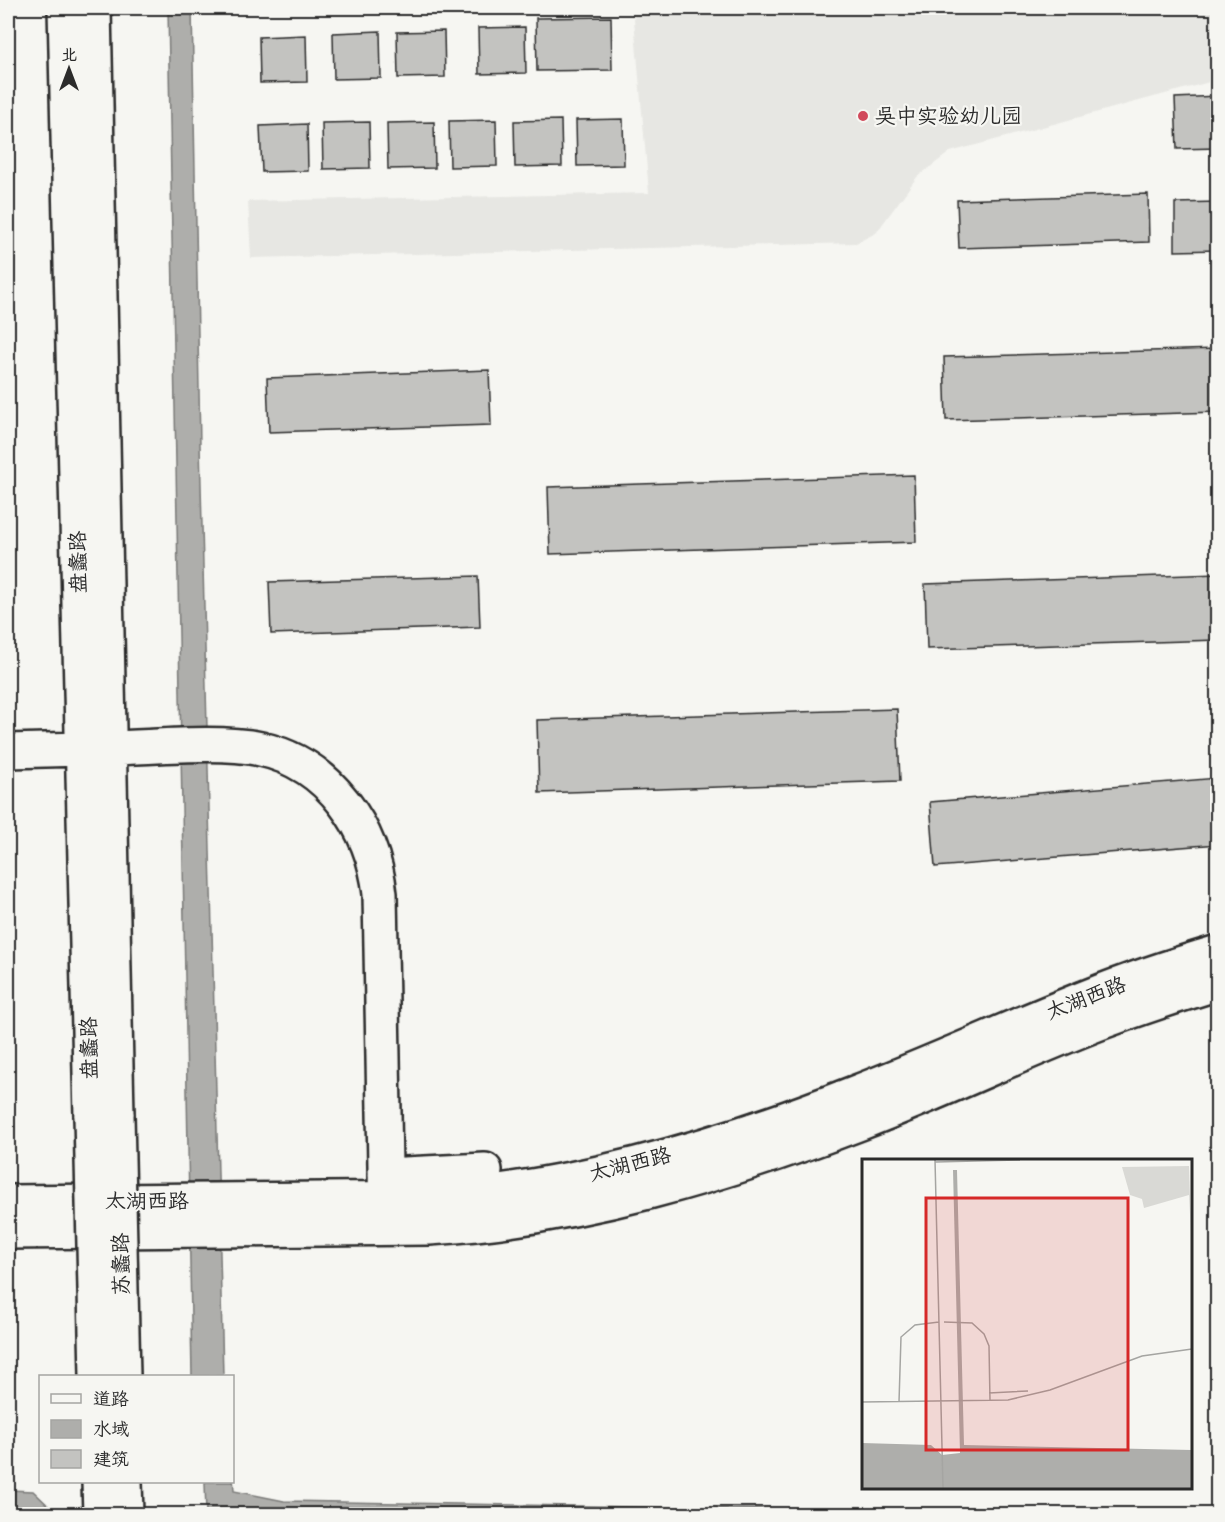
<svg xmlns="http://www.w3.org/2000/svg" width="1225" height="1522" font-family="Sriracha,'LXGW WenKai TC',sans-serif">
<style>
.built{fill:#e7e7e3}
.water{fill:#aeaeab;stroke:#7a7a78;stroke-width:1.5}
.building{fill:#c3c3c0;stroke:#2b2b2b;stroke-width:1.5}
.lines{fill:none;stroke-linecap:round;stroke-linejoin:round}
.secondary-casing{stroke:#2b2b2b;stroke-width:38}
.secondary{stroke:#f6f6f2;stroke-width:33}
.secondary-bridge-casing{stroke:#2b2b2b;stroke-width:38;stroke-linecap:butt}
.secondary-bridge{stroke:#f6f6f2;stroke-width:33}
.poi-dot{fill:#d1495b;stroke:#f6f6f2;stroke-width:2}
.labels{text-anchor:middle;dominant-baseline:central;stroke-width:4.5;stroke-linejoin:round;paint-order:stroke}
.poi-label{font-size:21px;fill:#2b2b2b;stroke:#f6f6f2;text-anchor:start}
.street-label{font-size:21px;fill:#2b2b2b;stroke:#f6f6f2}
.inset-road{fill:none;stroke:#a5a5a2;stroke-width:1.5}
.view{fill:#d62828;fill-opacity:0.15;stroke:#d62828;stroke-width:3}
.inset-edge{fill:none;stroke:#2b2b2b;stroke-width:3}
</style>
<rect width="100%" height="100%" fill="#f6f6f2"/>
<filter id="ink" filterUnits="userSpaceOnUse"><feTurbulence type="fractalNoise" baseFrequency=".0167" numOctaves="2"/><feDisplacementMap in="SourceGraphic" scale="12" xChannelSelector="R" yChannelSelector="G"/><feConvolveMatrix kernelMatrix="1 2 1 2 8 2 1 2 1" color-interpolation-filters="sRGB"/></filter>
<g filter="url(#ink)">
<path class="built" d="M633,8H1217V80L950,152L917,177L876,233L856,243L251,258L248,201L649,193Z"/>
<path class="water" d="M168,8H192L200,445L223,1376H192Z
M233,1476L234,1491L284,1501L1041,1514H206L205,1482H232Z
M8,1490L33,1491L57,1514H8Z"/>
<path class="building" d="M611,17L612,70L537,71L536,18Z
M525,27L526,73L479,74L478,28Z
M380,31L381,78L334,79L333,33Z
M444,31L445,77L398,78L397,32Z
M306,35L307,82L260,83L259,37Z
M1218,96V148L1177,149L1175,98Z
M623,119L624,165L577,166L576,120Z
M496,120L497,166L450,167L449,121Z
M561,120L562,166L515,167L514,121Z
M369,122L370,168L323,169L322,123Z
M434,122L435,168L388,169L387,123Z
M307,124L308,171L262,172L260,126Z
M1148,194L1149,242L959,248L957,200Z
M1218,202V250L1175,251V203Z
M1218,349V412L946,420L944,357Z
M489,370L491,425L269,432L267,378Z
M914,475L916,542L550,554L548,487Z
M1218,574V640L927,649L925,584Z
M478,576L480,627L271,634L269,582Z
M897,709L900,781L539,793L537,720Z
M1218,778V844L935,867L930,802Z"/>
<g class="lines">
<g class="secondary-casing">
<path id="secondary" d="M65,8L91,1116
M94,8L117,1115
M111,748C156,747 219,740 261,749C330,764 373,828 380,894L386,1221
M8,751L82,749
M385,1175L485,1170
M8,1202L428,1198C574,1189 719,1146 854,1093C933,1063 1010,1027 1089,996C1131,979 1174,965 1218,952
M8,1232L429,1228C578,1219 725,1175 863,1122C944,1091 1021,1053 1102,1022C1140,1008 1179,995 1218,983
M99,1482L100,1514
M125,1482L126,1514"/>
</g>
<use href="#secondary" class="secondary"/>
<g class="secondary-bridge-casing">
<path id="secondary-bridge" d="M117,1115L123,1376
M91,1116L97,1376"/>
</g>
<use href="#secondary-bridge" class="secondary-bridge"/>
</g>
</g>
<circle class="poi-dot" cx="863" cy="116" r="6"/>
<g class="labels">
<g class="poi-label">
<text x="875" y="116">吴中实验幼儿园</text>
</g>
<g class="street-label">
<text transform="translate(78 562) rotate(-91)">盘蠡路</text>
<text transform="translate(1086 998) rotate(-21)">太湖西路</text>
<text transform="translate(89 1048) rotate(-91)">盘蠡路</text>
<text transform="translate(630 1164) rotate(-14)">太湖西路</text>
<text x="147" y="1201">太湖西路</text>
<text transform="translate(121 1264) rotate(-91)">苏蠡路</text>
</g>
</g>
<g transform="translate(862 1159)">
<rect width="330" height="330" fill="#f6f6f2"/>
<path d="M327,7L329,74L327,36L282,49L280,40L268,36L260,8Z" fill="#d9d9d5"/>
<path d="M91,11H95L102,286L330,291V329H0V284L69,286L80,296L98,294Z" fill="#aeaeab"/>
<path class="inset-road" d="M73,1L81,329M73,3L158,1M82,163L110,164L122,175L127,187L128,242M127,234L166,232M0,243L146,241L188,231L280,197L330,190M37,243L39,178L53,166L77,163"/>
<path class="view" d="M64,39H266V291H64Z"/>
<rect width="330" height="330" class="inset-edge"/>
</g>
<rect width="1225" height="1522" fill="none" stroke="#f6f6f2" stroke-width="30"/>
<rect x="15" y="15" width="1195" height="1492" fill="none" stroke="#2b2b2b" stroke-width="2" filter="url(#ink)"/>
<rect x="39" y="1375" width="195" height="108" fill="#f6f6f2" stroke="#a5a5a2" stroke-width="1.5"/>
<rect x="51" y="1394" width="30" height="9" fill="#f6f6f2" stroke="#a5a5a2" stroke-width="1.5"/>
<text x="93" y="1405" font-size="18" fill="#2b2b2b">道路</text>
<rect x="51" y="1420" width="30" height="18" fill="#aeaeab" stroke="#a5a5a2" stroke-width="1.5"/>
<text x="93" y="1435" font-size="18" fill="#2b2b2b">水域</text>
<rect x="51" y="1450" width="30" height="18" fill="#c3c3c0" stroke="#a5a5a2" stroke-width="1.5"/>
<text x="93" y="1465" font-size="18" fill="#2b2b2b">建筑</text>
<g transform="translate(69 69)" stroke="#f6f6f2" stroke-width="4.5" paint-order="stroke">
<path d="M0-4.5L10 22L0 15L-10 22Z" fill="#2b2b2b"/>
<text y="-9" font-size="16" font-weight="bold" text-anchor="middle" fill="#2b2b2b">北</text>
</g>
</svg>
